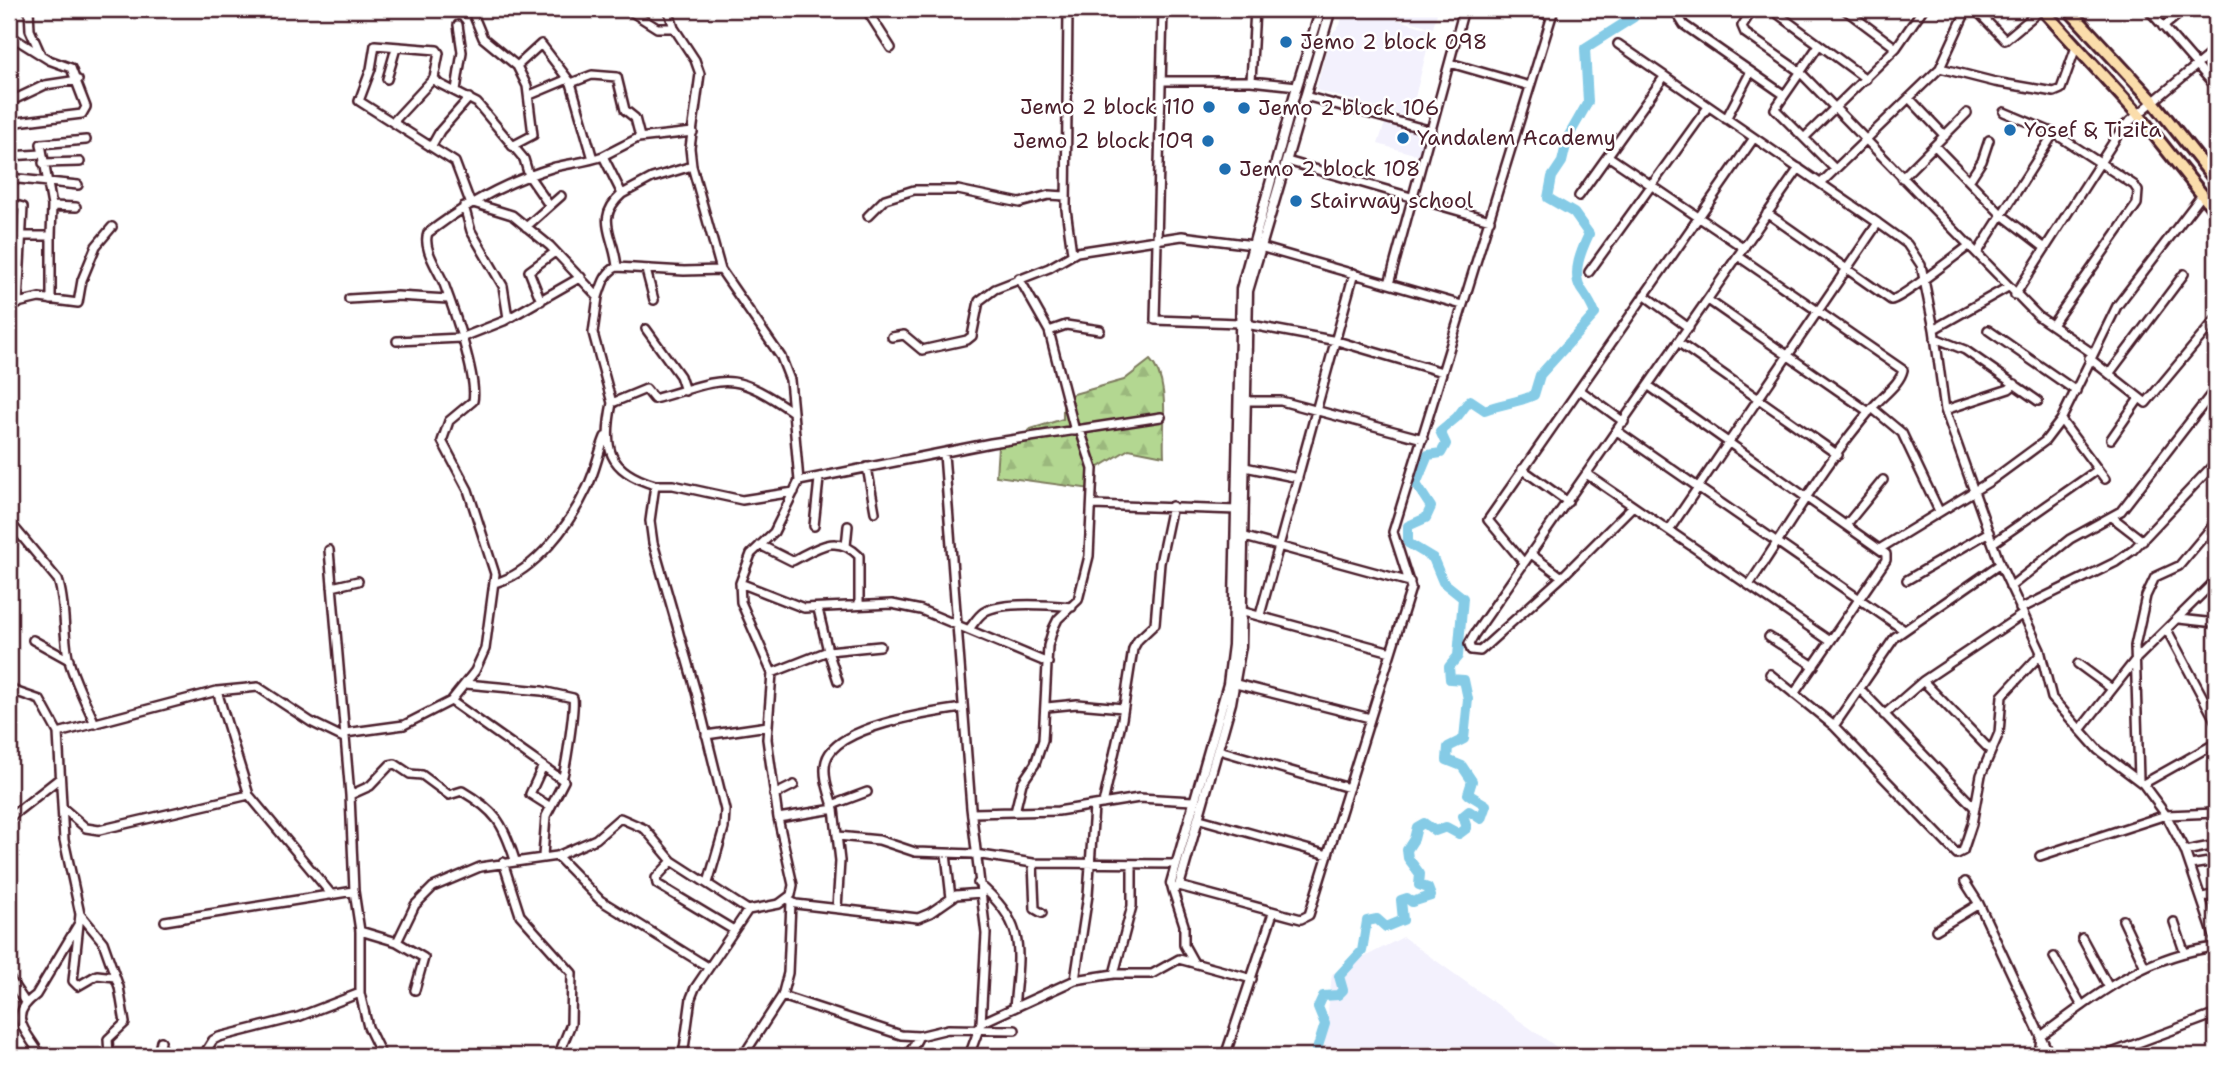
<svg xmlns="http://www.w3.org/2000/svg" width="2225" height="1065" viewBox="0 0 2225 1065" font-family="'Shantell Sans',sans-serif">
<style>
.built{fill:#f3f1fd}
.forest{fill:url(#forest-firs);stroke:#7e7b5e;stroke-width:2}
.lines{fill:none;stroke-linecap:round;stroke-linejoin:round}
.river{stroke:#85cbe6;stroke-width:10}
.minor-casing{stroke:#4a1f2b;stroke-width:12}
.tertiary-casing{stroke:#4a1f2b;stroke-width:13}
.primary-casing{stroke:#4a1f2b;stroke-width:16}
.minor{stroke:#fff;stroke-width:7}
.tertiary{stroke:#fff;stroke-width:8}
.primary{stroke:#fbddab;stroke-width:10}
.poi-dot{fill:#1f6fb2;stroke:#fff;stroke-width:2.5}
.labels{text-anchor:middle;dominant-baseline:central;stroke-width:5;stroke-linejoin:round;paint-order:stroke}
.poi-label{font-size:21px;fill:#4a1f2b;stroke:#fff;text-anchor:start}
</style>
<defs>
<pattern id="forest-firs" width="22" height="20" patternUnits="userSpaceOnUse" patternTransform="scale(1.75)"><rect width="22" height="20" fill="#b3d791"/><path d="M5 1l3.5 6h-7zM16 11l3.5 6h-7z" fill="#9bb87d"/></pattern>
</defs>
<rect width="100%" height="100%" fill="#fff"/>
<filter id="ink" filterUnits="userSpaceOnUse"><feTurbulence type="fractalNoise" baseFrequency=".0143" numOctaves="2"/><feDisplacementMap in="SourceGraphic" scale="14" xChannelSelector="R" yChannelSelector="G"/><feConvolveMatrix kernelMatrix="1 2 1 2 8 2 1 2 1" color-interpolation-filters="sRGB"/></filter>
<g filter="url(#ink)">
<path class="built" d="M 1344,9 L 1364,9 L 1432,30 L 1410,117 L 1316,90 L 1330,36 L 1340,25 Z
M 1370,9 L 1438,9 L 1433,28 Z
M 1386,120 L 1428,132 L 1421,156 L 1378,144 Z
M 1403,937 L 1569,1056 L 1323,1056 L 1332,974 Z"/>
<path class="forest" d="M 1150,360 C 1171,381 1162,428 1164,456 L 1129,449 L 1098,468 L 1091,489 L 996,476 L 998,447 L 1017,441 L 1031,429 L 1063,419 L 1063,397 L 1124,380 Z"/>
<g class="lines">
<path class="river" d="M 1315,1056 L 1325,1024 L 1318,1007 L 1323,996 L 1338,995 L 1343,990 L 1339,976 L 1362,951 L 1367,921 L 1377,919 L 1386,927 L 1403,920 L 1401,900 L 1407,898 L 1412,902 L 1431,896 L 1428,888 L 1419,885 L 1420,874 L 1408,858 L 1407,850 L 1414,839 L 1417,827 L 1424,823 L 1435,831 L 1446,827 L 1459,834 L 1467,828 L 1463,816 L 1469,811 L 1481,819 L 1486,805 L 1468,794 L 1472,781 L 1462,766 L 1447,760 L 1448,747 L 1464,739 L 1468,699 L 1464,680 L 1450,679 L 1449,667 L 1458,656 L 1463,598 L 1443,582 L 1433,558 L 1408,543 L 1408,526 L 1426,518 L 1431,507 L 1416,484 L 1428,455 L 1441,453 L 1446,444 L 1440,431 L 1457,417 L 1470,400 L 1485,410 C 1502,403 1518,403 1534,395 L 1540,375 L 1595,314 C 1591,303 1587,298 1581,289 C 1571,273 1582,249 1589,234 L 1574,213 L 1548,198 L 1552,177 L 1562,162 L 1568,137 L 1588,102 L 1585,48 L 1634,17 L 1634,9"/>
<defs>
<path id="minor" d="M 29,9 L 30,30 L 41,55
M 471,9 L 483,38 L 517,66
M 627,9 L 657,28 L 674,28
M 668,9 L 674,28 L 695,60 L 700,74 L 690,148 L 692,166 L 721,270 L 781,357 L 790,380 L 793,412
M 866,9 L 891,48
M 1068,9 L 1066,209 L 1072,253
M 1163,9 L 1155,320 L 1239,323
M 1525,9 L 1552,16
M 1685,9 L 1679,17 L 1684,25 L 1783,94
M 1753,9 L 1742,26 L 1745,33 L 1799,71 L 2038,316 L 2092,353
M 1771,9 L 1866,79
M 1844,9 L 1896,48
M 1975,9 L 2005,40 L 2042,9
M 2148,9 L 2216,87
M 2163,27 L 2185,9
M 9,35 L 49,60 L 71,68 L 86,107 L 82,114 L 9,123
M 1618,44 L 1878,223 L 1907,244 L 1921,265 L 1934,329 L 1945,410 L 2000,564 L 2040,650 L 2052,698 L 2098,750 L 2143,784 L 2166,815 L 2185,851 L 2216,942
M 1819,45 L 1775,109 L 1835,169
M 1450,63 L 1530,86
M 1940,68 L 1995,82 L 2054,92 L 2061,89 L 2076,47
M 434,78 L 438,83 L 477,103 L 524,159 L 529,176 L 549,205
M 387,79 L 396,48
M 1161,81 L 1251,81 L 1297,86
M 1251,81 L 1255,9
M 571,83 L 592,75 L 617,77 L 625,110 L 635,118 L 640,137
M 456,90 L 462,52 L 458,25
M 530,95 L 568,79
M 1305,96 L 1432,131
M 1909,98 L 1945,136
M 9,102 L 45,85 L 78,80
M 2004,112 L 2054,133 L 2134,185 L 2138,191 L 2137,204 L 2052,325
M 1726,119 L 1750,73
M 394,121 L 434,78 L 439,53 L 437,50 L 375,45 L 371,69 L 359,101 L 455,162 L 470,202
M 1804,138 L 1896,48 L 1923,9
M 512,146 L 533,135 L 527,86 L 517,66 L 541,44 L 571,83 L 593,159
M 1935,146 L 2002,215 L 2045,248
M 431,147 L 440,131 L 469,98
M 9,156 L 42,154
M 603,156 L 638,138 L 693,132
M 1608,156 L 1744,248
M 1287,161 L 1490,220
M 43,163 L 80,162
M 9,178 L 78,185
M 1902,178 L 1967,113
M 1969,181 L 1982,161 L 1989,140
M 1821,183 L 1940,68 L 1967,9
M 622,194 L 652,178 L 692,166
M 1579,196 L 1664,77
M 470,202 L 512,215 L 550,246 L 598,297 L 593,333 L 612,403
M 9,203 L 23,207 L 18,304
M 52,206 L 76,207
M 464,206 L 471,231 L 503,286 L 508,318
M 1767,213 L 1891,300 C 1901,299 1956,255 1970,245
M 868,216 L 885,199 L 914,190 L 958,190 L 1020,203 L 1049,195 L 1066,196
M 526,227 L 561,196
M 21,236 L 51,236 L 51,300
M 51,236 L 52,206 L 41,144 L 86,140
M 1978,252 L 2054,133
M 1738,256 L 1903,370 C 1900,384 1882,396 1873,407 C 1826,461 1789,526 1749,585
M 646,270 L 654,300
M 1589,272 L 1708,107
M 1019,278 L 1049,331 L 1075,431
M 1389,284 L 1464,9
M 1644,295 L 1689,328
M 2015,295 L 2123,127 L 2216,49
M 598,297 C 602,285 605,272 617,267 L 684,271 L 721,270
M 349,299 L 397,296 L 448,299
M 1708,300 L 1869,412
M 541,301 L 529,271 L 555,252
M 9,305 L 39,298 L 78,303 L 82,280 L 96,246 L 112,227
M 1246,324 L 1337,341 L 1442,372
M 646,329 L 680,376 L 685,391
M 1934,329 L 2008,287
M 1988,330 L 2076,391
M 1049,331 L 1066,325 L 1100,330
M 892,337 L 904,335 L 922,350 L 967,340 L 972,336 L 979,301 L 995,289 L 1049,268 L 1077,252 L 1182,236 L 1253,245 L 1462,305
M 1935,338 L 1965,350 L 2038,401
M 397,341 L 461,338 L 504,321 L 581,277
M 1679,343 L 1838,455
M 2089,358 L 2146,403 L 2216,319
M 2109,374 L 2184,274
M 1649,386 L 1886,554 L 1886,560 L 1794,694
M 1580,390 L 1624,422
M 1247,401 L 1281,401 L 1423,439
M 1872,408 L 1902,433 L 1939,511
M 1945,410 L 2009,389 L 2015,384
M 2061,420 L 2105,479
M 1617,431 L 1904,630
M 2111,439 L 2138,400
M 944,454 L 971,808 L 986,934 L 981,1023 L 969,1056
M 867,467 L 875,512
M 1245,467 L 1298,478
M 1522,469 L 1568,502
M 1588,475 L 1830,641
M 655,485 C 607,471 603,448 612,403 L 646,389 L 654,399 C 726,379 729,368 793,412 L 799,481
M 1093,505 L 1237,510
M 1633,506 L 1562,577 L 1480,651 L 1471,650 L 1469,644 L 1474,635 L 1799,168
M 2112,517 L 2143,541
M 9,521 L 58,580 C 66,603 63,632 68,657 C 73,679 86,702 95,724
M 1847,524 L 1883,480
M 814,526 L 819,479
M 1669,530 L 1878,223
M 1245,537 L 1410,582
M 1993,543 L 2096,471
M 760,545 L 792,561 C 816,549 836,532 859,556 L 859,604
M 846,546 L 848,526
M 1881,548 L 1992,480 L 2045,441 L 2061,420 L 2117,306 L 2202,195
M 329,550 L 350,795 L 354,891 L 360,931 L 360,993 L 368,1027 L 382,1056
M 1531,554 L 1562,577
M 1524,563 L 1488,520 L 1754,138
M 1907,580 L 1989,532
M 495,583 C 535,572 570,524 587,488 C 595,472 598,454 605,437
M 740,583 L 804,608 L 892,604 L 921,610 L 1048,663
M 332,587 L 358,581
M 2010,587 L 2070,539 L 2121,511 L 2216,388
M 2020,609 L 2116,562 L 2133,550 L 2216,462
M 1244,612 L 1391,652
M 1260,615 L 1354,273
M 2179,619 L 2216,623
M 970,628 C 974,623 978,616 984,612 C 1002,601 1051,605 1072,607
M 2167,630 L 2216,722
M 1769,637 L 1814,666
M 33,640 L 69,660
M 2078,664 L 2112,689
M 772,673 L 828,651 L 818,609
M 1770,674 L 1834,726 L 1957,854 L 1963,851 L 1972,824 L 1981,775 L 1999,733 L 2002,696 L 2041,654
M 838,681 L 828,651 L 880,646
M 1923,681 L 1989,749
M 9,684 L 14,691 L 40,700 L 58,733
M 466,684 L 542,691 L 573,698 C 575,706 566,769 562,779
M 1236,684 L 1370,718
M 1860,689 L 1975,808
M 217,691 L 258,687 L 311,722 L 344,738
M 451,701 L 564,781 L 546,816 L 543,856
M 1047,707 L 1077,704 L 1123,708
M 1884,715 L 1923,681 L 2023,614
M 1834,726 L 1895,637 L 2000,564
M 2080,730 L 2136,659 L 2216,580
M 345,733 L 404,725 L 451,701 L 475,671 L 485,649 L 495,574 L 468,490 L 442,441 L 449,421 L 473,401 C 478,378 453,308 444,284 C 438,269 422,248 428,233 C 467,203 508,181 555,167 C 571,163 587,162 603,156 L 622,194 C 594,219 614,234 617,267
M 706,735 L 768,726
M 1219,750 L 1349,788
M 542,768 L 530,794 L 549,806
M 2139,780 L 2135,646 L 2146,596 L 2155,577 L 2179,566 L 2216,522
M 2143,784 L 2216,743
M 350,795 L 370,786 L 390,765 L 395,764 L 410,774 L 422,775 L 449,795 L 462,791 C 496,811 503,823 515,860
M 774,795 L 794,785
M 1103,804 L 1122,719 L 1133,649 L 1138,640 L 1155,624 L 1160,563 L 1172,506
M 832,805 L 867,792
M 64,809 L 86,828 L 99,830 L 249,795
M 834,809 C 830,795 822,776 826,761 C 835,726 933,712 963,708
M 1015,812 L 1058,811 L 1139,798 L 1193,801
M 972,813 L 1015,812 L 1022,783 L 1035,764 L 1043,740 L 1048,646 L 1053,629 L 1058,619 L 1078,600 L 1089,556 L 1093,469 L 1080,430
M 9,818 L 60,778
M 778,818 L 834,809 L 840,861 L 837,908
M 1200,819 L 1328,855
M 838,836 L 879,840 L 915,852 L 975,854 L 1033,863 L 1176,864
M 2185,851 L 2216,845
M 946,854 L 951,898
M 557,856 L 600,900 L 708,967
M 2040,856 L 2166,815 L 2216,813
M 672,861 L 656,878 L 657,884 L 732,929
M 503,862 L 520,915 L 572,973 L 571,1024 L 558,1056
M 1033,863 L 1035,909 L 1042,913
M 2190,865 L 2216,861
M 1965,882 L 1979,904 L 2050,1056
M 708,883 L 724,828 L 725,810 L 696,692 L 653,543 L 650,521 L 655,485 L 673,485 L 742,500 L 794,492
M 978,883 C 1028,925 1019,950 1014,1008
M 1171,883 L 1173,891 L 1179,886 L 1301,919 L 1309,915 L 1411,588 L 1393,532 L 1554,9
M 1173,891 L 1184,925 L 1184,945 L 1194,963
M 2203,897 L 2216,894
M 787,899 L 796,904 L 918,918 L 930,913 L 956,895 L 981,893
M 80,914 L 103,942 L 119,987 L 125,1023 L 108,1039 L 109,1056
M 2123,920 L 2145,967
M 165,921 L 354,891
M 2174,922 L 2184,951
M 1936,930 L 1979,904
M 360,931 L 397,942 L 415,905 L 433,887 L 480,867 L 557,856 L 596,839 L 620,818 L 645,829 L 672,861 L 748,910
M 2082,938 L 2108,986
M 397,942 L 424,958 L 415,990
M 2054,957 L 2082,1006
M 1114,974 L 1152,974 L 1179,959 L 1252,979
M 115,977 L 97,975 L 78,986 L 73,981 L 80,914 L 64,840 L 58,733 L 217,691 L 249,795 L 332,895
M 9,978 L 25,1002
M 1075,980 L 1114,974 L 1132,906 L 1132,864
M 782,996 L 901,1035 L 919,1036 L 948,1029 L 1015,1030
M 981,1023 L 1075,980 L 1088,895 L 1094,807
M 745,1053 L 760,1056
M 41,1056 C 26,1030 6,1017 36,995 L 79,923
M 158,1056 L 161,1041
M 203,1056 L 213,1040 L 219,1037 L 298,1017 L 360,993
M 683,1056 L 691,998 L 695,988 L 748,910 L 779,904 L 791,895 L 793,885 L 778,818 L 767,739 L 772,673 L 741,602 L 740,583 L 751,554 L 774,532 L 799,481 L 991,443 L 1161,417
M 743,1056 L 782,996 L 788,973 L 791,902
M 908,1056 L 919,1036
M 1225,1056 L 1273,913
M 2039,1056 L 2041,1036 C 2097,995 2145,955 2216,947
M 2103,1056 L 2216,1014"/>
<path id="tertiary" d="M 1171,883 L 1228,684 L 1233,645 L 1241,289 L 1297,86 L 1321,9
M 1179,886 L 1231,703 L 1241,646 L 1248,291 L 1331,9"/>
<path id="primary" d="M 2042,9 L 2137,113 L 2216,212
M 2068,9 L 2152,100 L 2216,181"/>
</defs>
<use href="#minor" class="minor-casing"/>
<use href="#tertiary" class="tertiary-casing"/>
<use href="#primary" class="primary-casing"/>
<use href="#minor" class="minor"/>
<use href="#tertiary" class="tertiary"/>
<use href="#primary" class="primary"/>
</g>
</g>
<g class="poi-dot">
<circle cx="1286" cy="42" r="7"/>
<circle cx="1209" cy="107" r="7"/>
<circle cx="1244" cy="108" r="7"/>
<circle cx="2010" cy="130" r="7"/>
<circle cx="1403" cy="138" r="7"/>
<circle cx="1208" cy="141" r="7"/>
<circle cx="1225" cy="169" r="7"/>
<circle cx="1296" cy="201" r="7"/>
</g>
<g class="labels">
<g class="poi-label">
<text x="1300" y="42">Jemo 2 block 098</text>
<text x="1195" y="107" text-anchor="end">Jemo 2 block 110</text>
<text x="1258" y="108">Jemo 2 block 106</text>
<text x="2024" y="130">Yosef &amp; Tizita</text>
<text x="1417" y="138">Yandalem Academy</text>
<text x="1194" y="141" text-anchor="end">Jemo 2 block 109</text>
<text x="1239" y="169">Jemo 2 block 108</text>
<text x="1310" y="201">Stairway school</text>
</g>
</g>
<rect width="2225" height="1065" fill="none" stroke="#fff" stroke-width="35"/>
<rect x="18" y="18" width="2190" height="1030" fill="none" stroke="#4a1f2b" stroke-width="2.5" filter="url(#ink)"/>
</svg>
